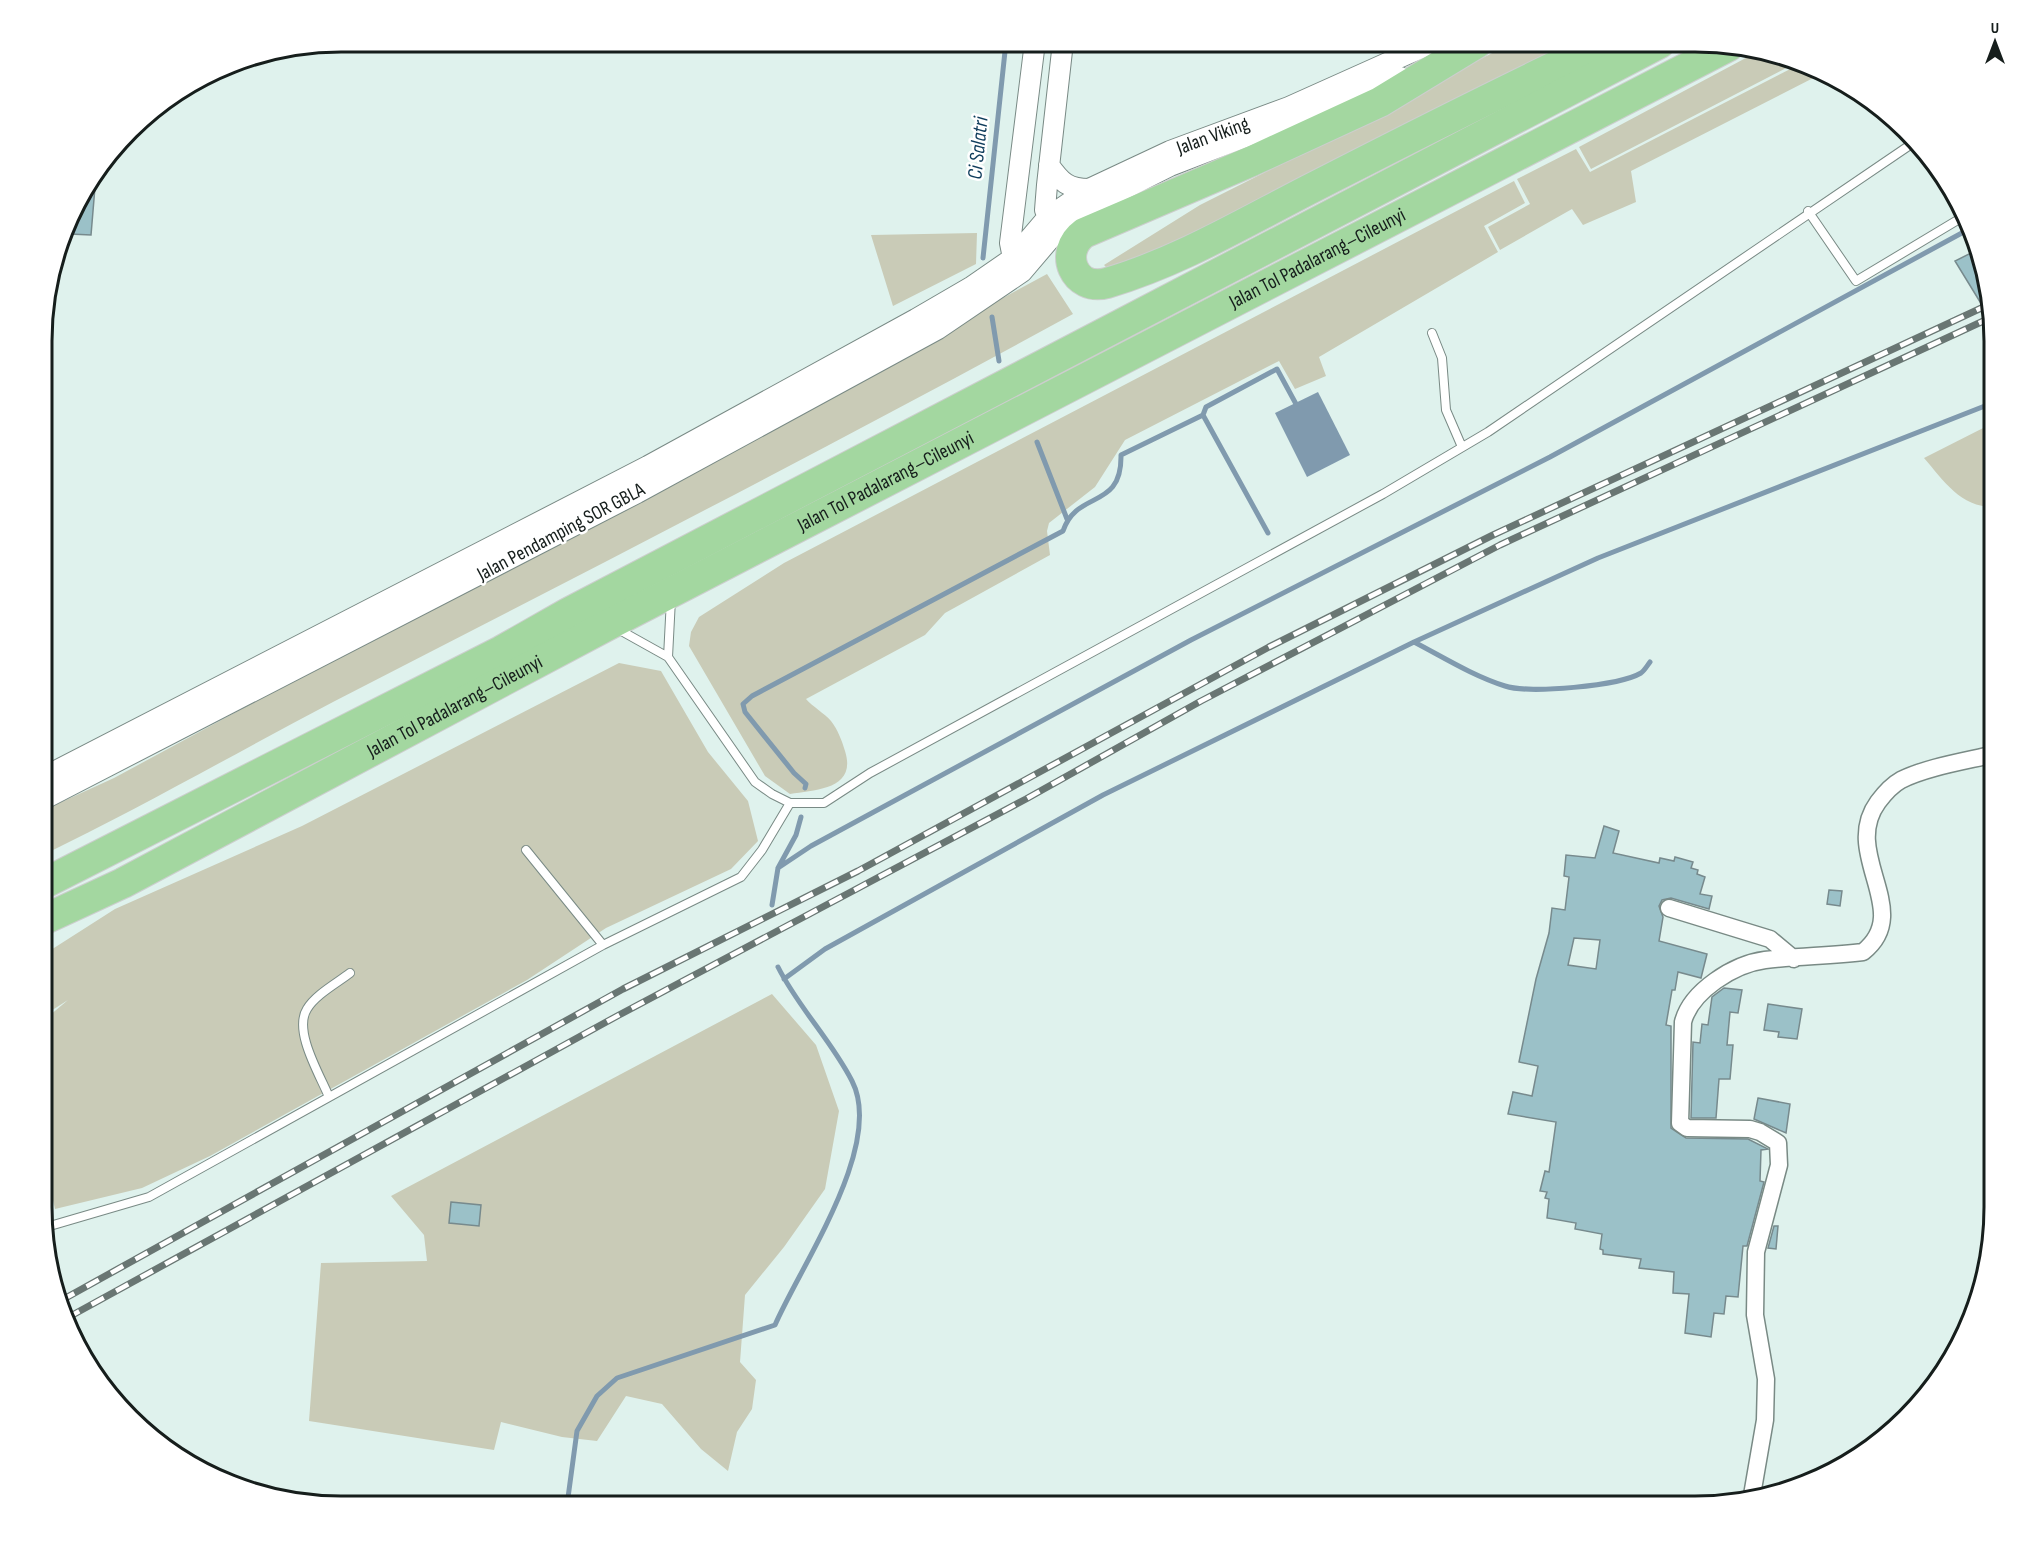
<svg xmlns="http://www.w3.org/2000/svg" width="2037" height="1548" viewBox="0 0 2037 1548" font-family="'Sofia Sans Condensed',sans-serif">
<style>
.green{fill:#c9cbb7}
.water{fill:#809aae}
.lines{fill:none;stroke-linecap:round;stroke-linejoin:round}
.stream{stroke:#809aae;stroke-width:5}
.building{fill:#9bc1c8;stroke:#778a8d;stroke-width:1.5;fill-rule:evenodd}
.service-casing{stroke:#798a85;stroke-width:10}
.minor-casing{stroke:#798a85;stroke-width:19}
.tertiary-casing{stroke:#798a85;stroke-width:22}
.motorway-casing{stroke:#cccecd;stroke-width:32}
.service{stroke:#fff;stroke-width:8}
.minor{stroke:#fff;stroke-width:16}
.tertiary{stroke:#fff;stroke-width:20}
.motorway{stroke:#a3d7a0;stroke-width:30}
.rail-casing{stroke:#697673;stroke-width:7}
.rail{stroke:#fff;stroke-width:4.5;stroke-dasharray:14;stroke-linecap:butt}
.labels{text-anchor:middle;dominant-baseline:central;stroke-width:5;stroke-linejoin:round;paint-order:stroke}
.street-label{font-size:20px;fill:#161e1c;stroke:#fff}
.water-label{font-size:21px;font-style:italic;fill:#0f3d5c;stroke:#fff}
.rim{fill:none;stroke:#161e1c;stroke-width:3}
</style>
<rect width="100%" height="100%" fill="#dff2ed"/>
<path class="green" d="M 1511,43 L 1582,43 L 1145,261 L 1110,271 L 1104,265 L 1200,205 L 1319,145 Z
M 1757,52 L 1798,62 L 1591,169 L 1579,147 Z
M 1802,63 L 1823,73 L 1631,171 L 1636,202 L 1583,225 L 1572,209 L 1500,250 L 1488,227 L 1530,204 L 1517,179 L 1576,149 L 1590,172 Z
M 1514,181 L 1525,203 L 1484,226 L 1498,252 L 1319,357 L 1326,376 L 1295,389 L 1279,361 L 1125,440 L 1095,487 L 1049,523 L 1047,531 L 1050,555 L 945,613 L 925,635 L 806,699 C 813,707 824,713 831,721 C 838,730 842,741 845,751 C 857,789 817,790 790,794 L 765,776 L 689,646 L 691,632 L 699,617 L 784,563 Z
M 977,233 L 976,264 L 893,306 L 871,235 Z
M 1047,274 L 1073,314 C 828,448 580,575 333,702 C 236,753 142,807 43,855 L 44,810 L 114,778 Z
M 1995,422 L 1995,507 C 1961,508 1944,481 1924,458 Z
M 619,663 L 661,671 L 708,752 L 748,801 L 758,841 L 731,869 L 606,928 L 527,980 L 210,1156 L 142,1188 L 55,1209 L 43,1155 L 43,1021 L 68,1000 L 43,1016 L 43,955 L 115,909 L 302,826 Z
M 772,994 L 816,1045 L 839,1111 L 825,1189 L 784,1247 L 745,1295 L 740,1362 L 756,1380 L 752,1409 L 737,1432 L 728,1471 L 701,1449 L 662,1404 L 626,1396 L 597,1441 L 562,1437 L 501,1422 L 494,1450 L 309,1421 L 321,1263 L 427,1261 L 424,1235 L 391,1196 Z"/>
<path class="water" d="M 1318,392 L 1350,455 L 1307,477 L 1275,413 Z"/>
<g class="lines">
<path class="stream" d="M 983,258 L 1006,42
M 992,317 L 999,361
M 1203,415 L 1206,407 L 1277,369 L 1296,404
M 1037,442 L 1067,519
M 1414,642 C 1443,657 1473,676 1505,686 C 1529,694 1619,686 1641,673 C 1644,671 1647,666 1650,662
M 805,788 L 806,784 L 794,773 L 745,712 L 743,704 L 752,696 L 1063,531 C 1077,489 1122,511 1121,455 L 1203,415 L 1268,533
M 778,868 L 811,846 L 1191,640 L 1550,457 L 1971,228
M 772,905 L 778,868 L 796,835 L 801,817
M 784,979 L 825,949 L 1103,795 L 1414,642 L 1598,558 L 1995,402
M 43,1196 L 47,1210
M 567,1505 L 577,1431 L 597,1396 L 617,1378 L 775,1325 C 801,1265 885,1145 852,1081 C 831,1040 798,1007 778,967"/>
</g>
<path class="building" d="M 96,175 L 91,235 L 70,234 L 71,225 L 82,192 Z
M 1979,249 L 1985,264 L 1993,323 L 1955,261 Z
M 1604,826 L 1619,831 L 1613,853 L 1659,863 L 1660,858 L 1674,861 L 1675,857 L 1693,862 L 1691,868 L 1698,870 L 1697,874 L 1705,877 L 1700,894 L 1712,896 L 1709,909 L 1671,898 L 1662,900 L 1659,906 L 1663,917 L 1659,941 L 1707,954 L 1701,978 L 1678,972 L 1675,990 L 1672,990 L 1666,1025 L 1671,1026 L 1671,1128 L 1686,1138 L 1748,1139 L 1768,1149 L 1761,1150 L 1760,1181 L 1764,1182 L 1747,1246 L 1743,1246 L 1738,1297 L 1726,1296 L 1724,1314 L 1714,1313 L 1711,1337 L 1685,1333 L 1689,1294 L 1673,1293 L 1674,1272 L 1639,1268 L 1641,1259 L 1603,1254 L 1603,1250 L 1600,1249 L 1602,1234 L 1575,1229 L 1576,1223 L 1547,1218 L 1549,1199 L 1545,1198 L 1547,1192 L 1540,1191 L 1545,1171 L 1549,1172 L 1556,1122 L 1508,1114 L 1513,1092 L 1532,1096 L 1538,1066 L 1519,1062 L 1536,979 L 1549,933 L 1552,908 L 1565,910 L 1569,877 L 1564,876 L 1566,855 L 1595,858 ZM 1574,938 L 1600,940 L 1596,969 L 1568,965 Z
M 1829,890 L 1842,891 L 1840,906 L 1827,904 Z
M 1724,988 L 1742,990 L 1738,1013 L 1730,1012 L 1727,1045 L 1733,1045 L 1730,1079 L 1719,1079 L 1716,1118 L 1691,1118 L 1693,1042 L 1700,1043 L 1702,1024 L 1708,1025 L 1712,997 Z
M 1768,1004 L 1802,1009 L 1797,1039 L 1778,1037 L 1779,1032 L 1764,1030 Z
M 1758,1098 L 1790,1104 L 1786,1133 L 1754,1119 Z
M 451,1202 L 481,1205 L 479,1226 L 449,1223 Z
M 1774,1226 L 1778,1226 L 1776,1249 L 1768,1248 Z"/>
<g class="lines">
<defs>
<path id="service" d="M 1808,211 L 1856,281 L 1966,215
M 1432,333 L 1442,358 L 1446,410 L 1462,447
M 616,628 L 668,657 L 755,782 L 772,794 L 790,803 L 824,803 L 870,773 L 1383,494 L 1488,432 L 1913,143
M 668,657 L 671,599
M 526,850 L 603,945
M 329,1097 C 320,1075 293,1031 307,1009 C 315,995 337,983 350,973
M 43,1228 L 149,1197 L 603,945 L 741,877 L 762,850 L 790,803"/>
<path id="minor" d="M 1669,908 L 1770,939 L 1794,959
M 1751,1501 L 1765,1420 L 1766,1379 L 1755,1315 L 1756,1252 L 1779,1165 L 1778,1143 L 1760,1132 L 1750,1129 L 1687,1128 L 1680,1123 L 1683,1022 C 1691,991 1734,964 1765,960 C 1797,956 1831,956 1863,952 C 1915,911 1840,854 1878,802 C 1884,794 1892,785 1901,780 C 1927,767 1966,761 1995,754"/>
<path id="tertiary" d="M 1049,165 C 1061,182 1068,189 1089,189
M 1052,226 L 1045,210 L 1047,185 L 1063,42
M 1017,265 L 1013,258 L 1010,243 L 1035,42
M 44,777 L 648,466 L 916,319 L 971,287 L 1013,258 L 1047,218 L 1089,189 L 1170,151 L 1289,107 L 1434,42
M 44,799 L 637,493 L 938,329 L 1022,272 L 1056,232 L 1104,199 L 1170,166 L 1400,77"/>
<g id="motorway">
<path d="M 1477,43 L 1380,102 L 1252,161 L 1084,233 C 1058,252 1074,292 1107,283 C 1178,262 1242,224 1308,190 C 1406,140 1505,89 1605,43"/>
<path d="M 43,884 L 501,651 L 568,613 L 1660,43"/>
<path id="s1" d="M 43,920 L 123,883 L 610,624 L 1729,46"/>
</g>
</defs>
<use href="#service" class="service-casing"/>
<use href="#minor" class="minor-casing"/>
<use href="#tertiary" class="tertiary-casing"/>
<use href="#motorway" class="motorway-casing"/>
<use href="#service" class="service"/>
<use href="#minor" class="minor"/>
<use href="#tertiary" class="tertiary"/>
<use href="#motorway" class="motorway"/>
<defs>
<path id="rail" d="M 62,1300 L 623,989 L 858,871 L 1269,647 L 1493,535 L 1990,304
M 67,1318 L 619,1015 L 1026,799 L 1201,701 L 1500,545 L 1992,317"/>
</defs>
<use href="#rail" class="rail-casing"/>
<use href="#rail" class="rail"/>
</g>
<g class="labels">
<g class="street-label">
<text transform="translate(1213 136) rotate(-20)">Jalan Viking</text>
<text stroke="none"><textPath href="#s1" startOffset="1436">Jalan Tol Padalarang–Cileunyi</textPath></text>
<text stroke="none"><textPath href="#s1" startOffset="950">Jalan Tol Padalarang–Cileunyi</textPath></text>
<text transform="translate(561 532) rotate(-28)">Jalan Pendamping SOR GBLA</text>
<text stroke="none"><textPath href="#s1" startOffset="464">Jalan Tol Padalarang–Cileunyi</textPath></text>
</g>
<g class="water-label">
<text transform="translate(978 148) rotate(-84)">Ci Salatri</text>
</g>
</g>
<path d="M0 0H2037V1548H0ZM341 52H1695A289 289 0 0 1 1984 341V1207A289 289 0 0 1 1695 1496H341A289 289 0 0 1 52 1207V341A289 289 0 0 1 341 52Z" fill="#fff" fill-rule="evenodd"/>
<path class="rim" d="M341 52H1695A289 289 0 0 1 1984 341V1207A289 289 0 0 1 1695 1496H341A289 289 0 0 1 52 1207V341A289 289 0 0 1 341 52Z"/>
<g transform="translate(1995 42)" stroke="#ffffff" stroke-width="4.5" paint-order="stroke">
<path d="M0-4.5L10 22L0 15L-10 22Z" fill="#161e1c"/>
<text y="-9" font-size="16" font-weight="bold" text-anchor="middle" fill="#161e1c">U</text>
</g>
</svg>
